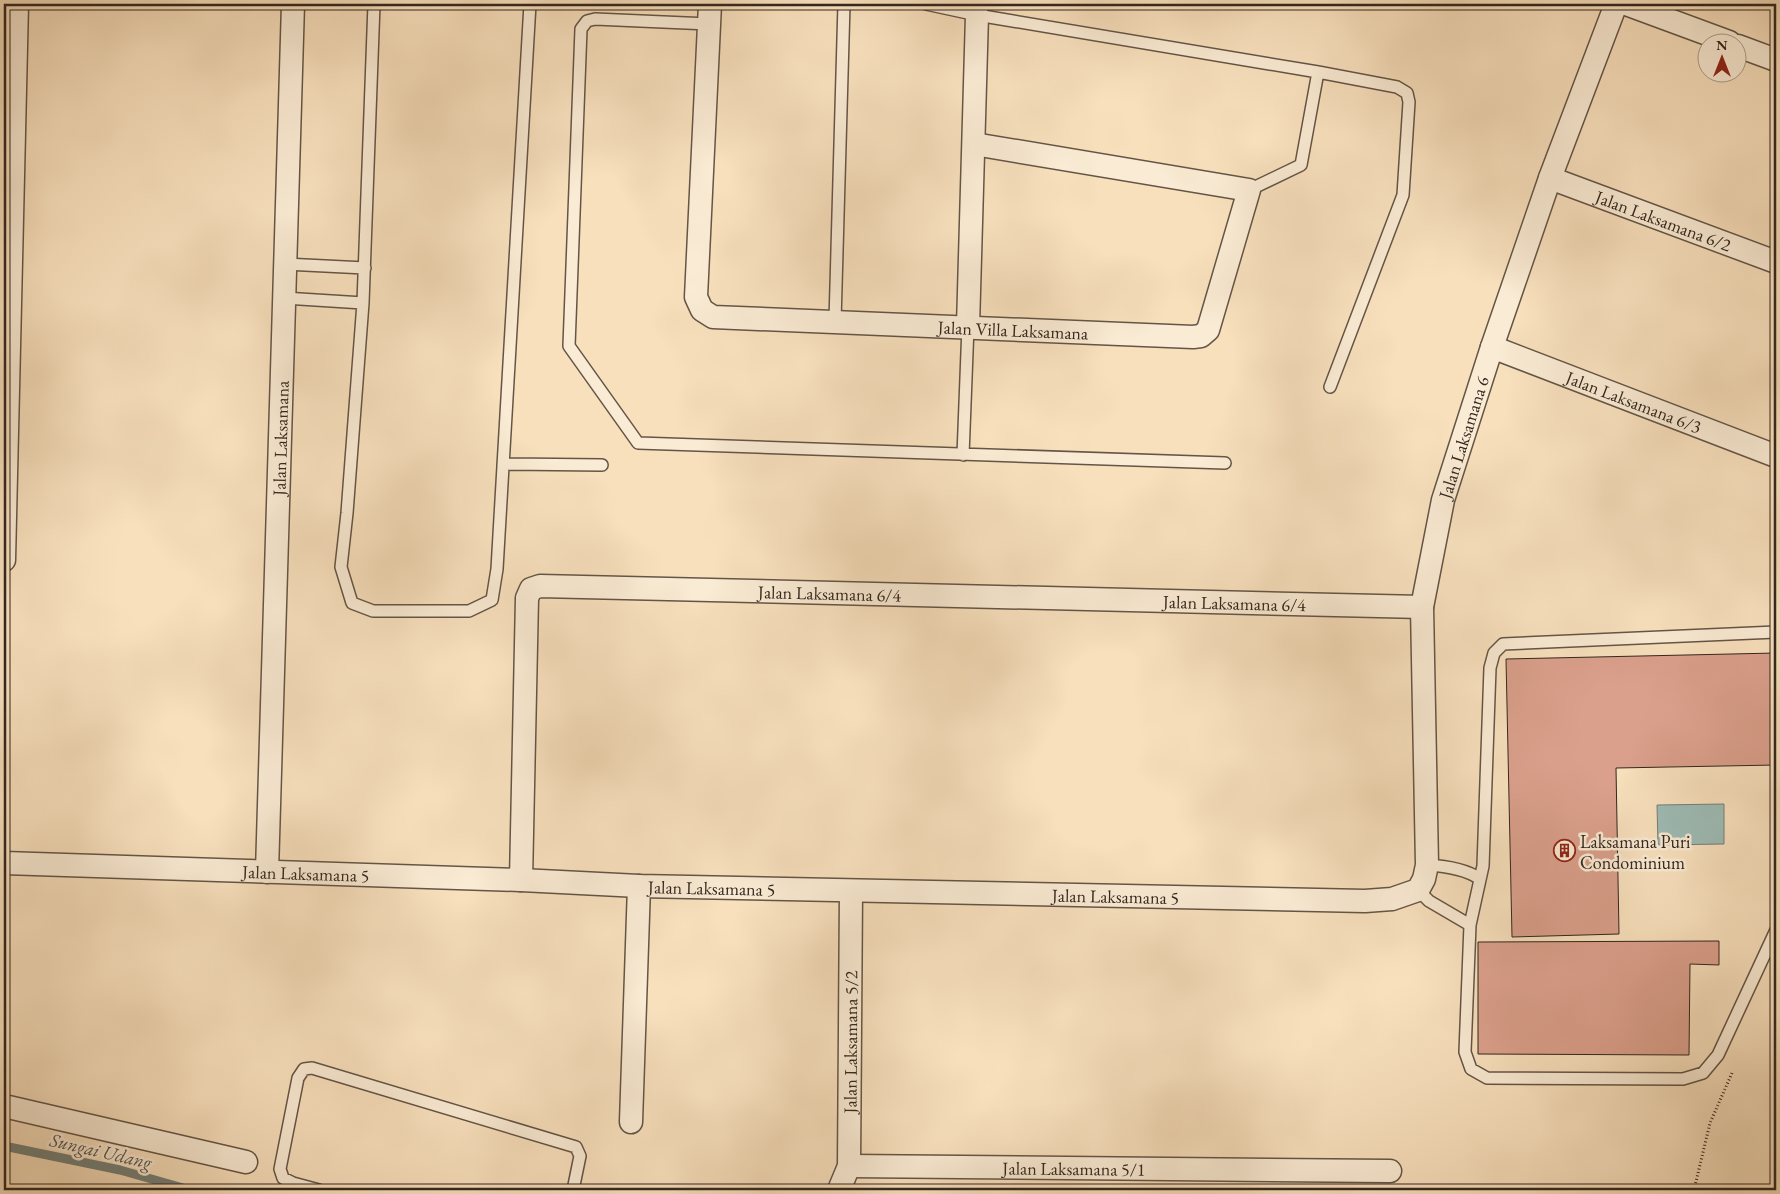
<svg xmlns="http://www.w3.org/2000/svg" width="1780" height="1194" viewBox="0 0 1780 1194" font-family="'EB Garamond',serif">
<style>
.water{fill:#9ebcb6;stroke:#73807a}
.lines{fill:none;stroke-linecap:round;stroke-linejoin:round}
.stream{stroke:#73807a;stroke-width:9}
.building{fill:#dba08c;stroke:#33271f}
.lane-casing{stroke:#645546;stroke-width:14}
.street-casing{stroke:#645546;stroke-width:25}
.path{stroke:#33271f;stroke-width:3;stroke-dasharray:1 2.5;stroke-linecap:butt}
.lane{stroke:#faebd4;stroke-width:11}
.street{stroke:#faebd4;stroke-width:22}
.labels{text-anchor:middle;dominant-baseline:central;stroke-width:5;stroke-linejoin:round;paint-order:stroke}
.street-label{font-size:18px;fill:#33271f;stroke:#faebd4}
.poi-label{font-size:18px;fill:#33271f;stroke:#faebd4;text-anchor:start}
.water-label{font-size:19px;font-style:italic;fill:#53544c;stroke:#faebd4}
</style>
<rect width="100%" height="100%" fill="#f8e0bd"/>
<filter id="stains"><feTurbulence type="fractalNoise" baseFrequency=".004" numOctaves="4"/><feColorMatrix values="0 0 0 0 .2 0 0 0 0 .09 0 0 0 0 .02 0 0 0 .5 -.17"/></filter>
<radialGradient id="worn" r=".72"><stop offset=".6" stop-color="#630" stop-opacity="0"/><stop offset="1" stop-color="#630" stop-opacity=".3"/></radialGradient>
<path class="water" d="M 1724,804 L 1724,844 L 1658,845 L 1657,805 Z"/>
<g class="lines">
<path class="stream" d="M 4,1146 L 120,1170 L 190,1190"/>
</g>
<path class="building" d="M 1776,653 L 1776,765 L 1616,768 L 1619,934 L 1512,937 L 1506,659 Z
M 1719,941 L 1719,965 L 1690,964 L 1689,1055 L 1478,1054 L 1478,942 Z"/>
<g class="lines">
<defs>
<path id="lane" d="M 374,4 L 363,303 L 347,513 L 341,567 L 352,603 L 373,611 L 469,611 L 492,600 L 497,569 L 530,4
M 926,4 L 977,15 L 1318,72 L 1397,87 L 1407,93 L 1409,102 L 1403,195 L 1330,387
M 709,24 L 595,19 L 587,21 L 581,29 L 569,346 L 638,443 L 1225,463
M 1249,190 L 1301,165 L 1318,72
M 285,264 L 365,268
M 284,298 L 363,303
M 835,321 L 844,4
M 963,455 L 968,326
M 503,464 L 602,465
M 1427,865 C 1445,866 1466,869 1480,879
M 1418,890 L 1429,901 L 1470,925 L 1465,1052 L 1471,1069 L 1487,1078 L 1683,1079 L 1703,1073 L 1718,1055 L 1776,930
M 1470,925 L 1483,866 L 1490,668 L 1494,653 L 1503,644 L 1776,632
M 319,1190 L 293,1183 L 283,1178 L 280,1169 L 298,1078 L 304,1069 L 312,1068 L 576,1147 L 580,1156 L 573,1190"/>
<g id="street">
<path id="s1" d="M 710,4 L 696,297 L 702,310 L 713,317 L 1193,337 L 1201,336 L 1208,330 L 1249,190 L 974,144"/>
<path d="M 1626,4 L 1729,42"/>
<path d="M 1738,46 L 1776,60"/>
<path id="s2" d="M 1550,178 L 1776,262"/>
<path d="M 968,326 L 977,15"/>
<path id="s3" d="M 1492,347 L 1776,456"/>
<path d="M 4,560 L 17,4"/>
<path id="s4" d="M 4,863 L 521,880 L 639,886 L 1365,901 L 1392,899 L 1418,890 L 1424,879 L 1427,865 L 1422,607 L 1443,500 L 1492,347 L 1550,178 L 1616,4"/>
<path id="s5" d="M 267,872 L 293,4"/>
<path id="s6" d="M 521,880 L 527,598 L 531,589 L 540,586 L 1422,607"/>
<path d="M 4,1106 L 246,1162"/>
<path d="M 631,1122 L 639,886"/>
<path id="s7" d="M 849,1166 L 1390,1171"/>
<path id="s8" d="M 839,1190 L 849,1166 L 851,891"/>
</g>
</defs>
<use href="#lane" class="lane-casing"/>
<use href="#street" class="street-casing"/>
<path class="path" d="M 1694,1190 L 1710,1123 L 1732,1073"/>
<use href="#lane" class="lane"/>
<use href="#street" class="street"/>
</g>
<defs>
<symbol id="building-ring" viewBox="-11 -11 22 22"><circle r="9.5" fill="#faebd4" stroke="#8f2418" stroke-width="1.5"/><path d="M-4-6H4V6H1V3H-1V6H-4ZM-2.5-4.3h1.7v1.8h-1.7ZM.8-4.3h1.7v1.8H.8ZM-2.5-1h1.7V.8h-1.7ZM.8-1h1.7V.8H.8Z" fill="#8f2418"/></symbol>
</defs>
<g fill-rule="evenodd">
<use href="#building-ring" x="1552" y="838" width="25" height="25"/>
</g>
<g class="labels">
<g class="street-label">
<text stroke="none"><textPath href="#s2" startOffset="121">Jalan Laksamana 6/2</textPath></text>
<text stroke="none"><textPath href="#s1" startOffset="621">Jalan Villa Laksamana</textPath></text>
<text stroke="none"><textPath href="#s3" startOffset="152">Jalan Laksamana 6/3</textPath></text>
<text stroke="none"><textPath href="#s4" startOffset="1876">Jalan Laksamana 6</textPath></text>
<text stroke="none"><textPath href="#s5" startOffset="434">Jalan Laksamana</textPath></text>
<text stroke="none"><textPath href="#s6" startOffset="591">Jalan Laksamana 6/4</textPath></text>
<text stroke="none"><textPath href="#s6" startOffset="996">Jalan Laksamana 6/4</textPath></text>
<text stroke="none"><textPath href="#s4" startOffset="302">Jalan Laksamana 5</textPath></text>
<text stroke="none"><textPath href="#s4" startOffset="708">Jalan Laksamana 5</textPath></text>
<text stroke="none"><textPath href="#s4" startOffset="1112">Jalan Laksamana 5</textPath></text>
<text stroke="none"><textPath href="#s8" startOffset="150">Jalan Laksamana 5/2</textPath></text>
<text stroke="none"><textPath href="#s7" startOffset="225">Jalan Laksamana 5/1</textPath></text>
</g>
<g class="poi-label">
<text x="1580" y="841">Laksamana Puri<tspan x="1580" dy="21">Condominium</tspan></text>
</g>
<g class="water-label">
<text transform="translate(101 1151) rotate(13)">Sungai Udang</text>
</g>
</g>
<rect width="1780" height="1194" fill="none" stroke="#f8e0bd" stroke-width="20"/>
<rect x="5" y="5" width="1770" height="1184" fill="none" stroke="#33271f" stroke-width="2.5"/>
<rect x="10" y="10" width="1760" height="1174" fill="none" stroke="#33271f"/>
<g transform="translate(1722 58)"><circle r="24" fill="#faebd4" stroke="#aa9d8c"/>
<path d="M0-4L9 19L0 12L-9 19Z" fill="#8f2418"/>
<text y="-8" font-size="14" font-weight="bold" text-anchor="middle" fill="#33271f">N</text>
</g>
<rect width="100%" height="100%" filter="url(#stains)"/>
<rect width="100%" height="100%" fill="url(#worn)"/>
</svg>
